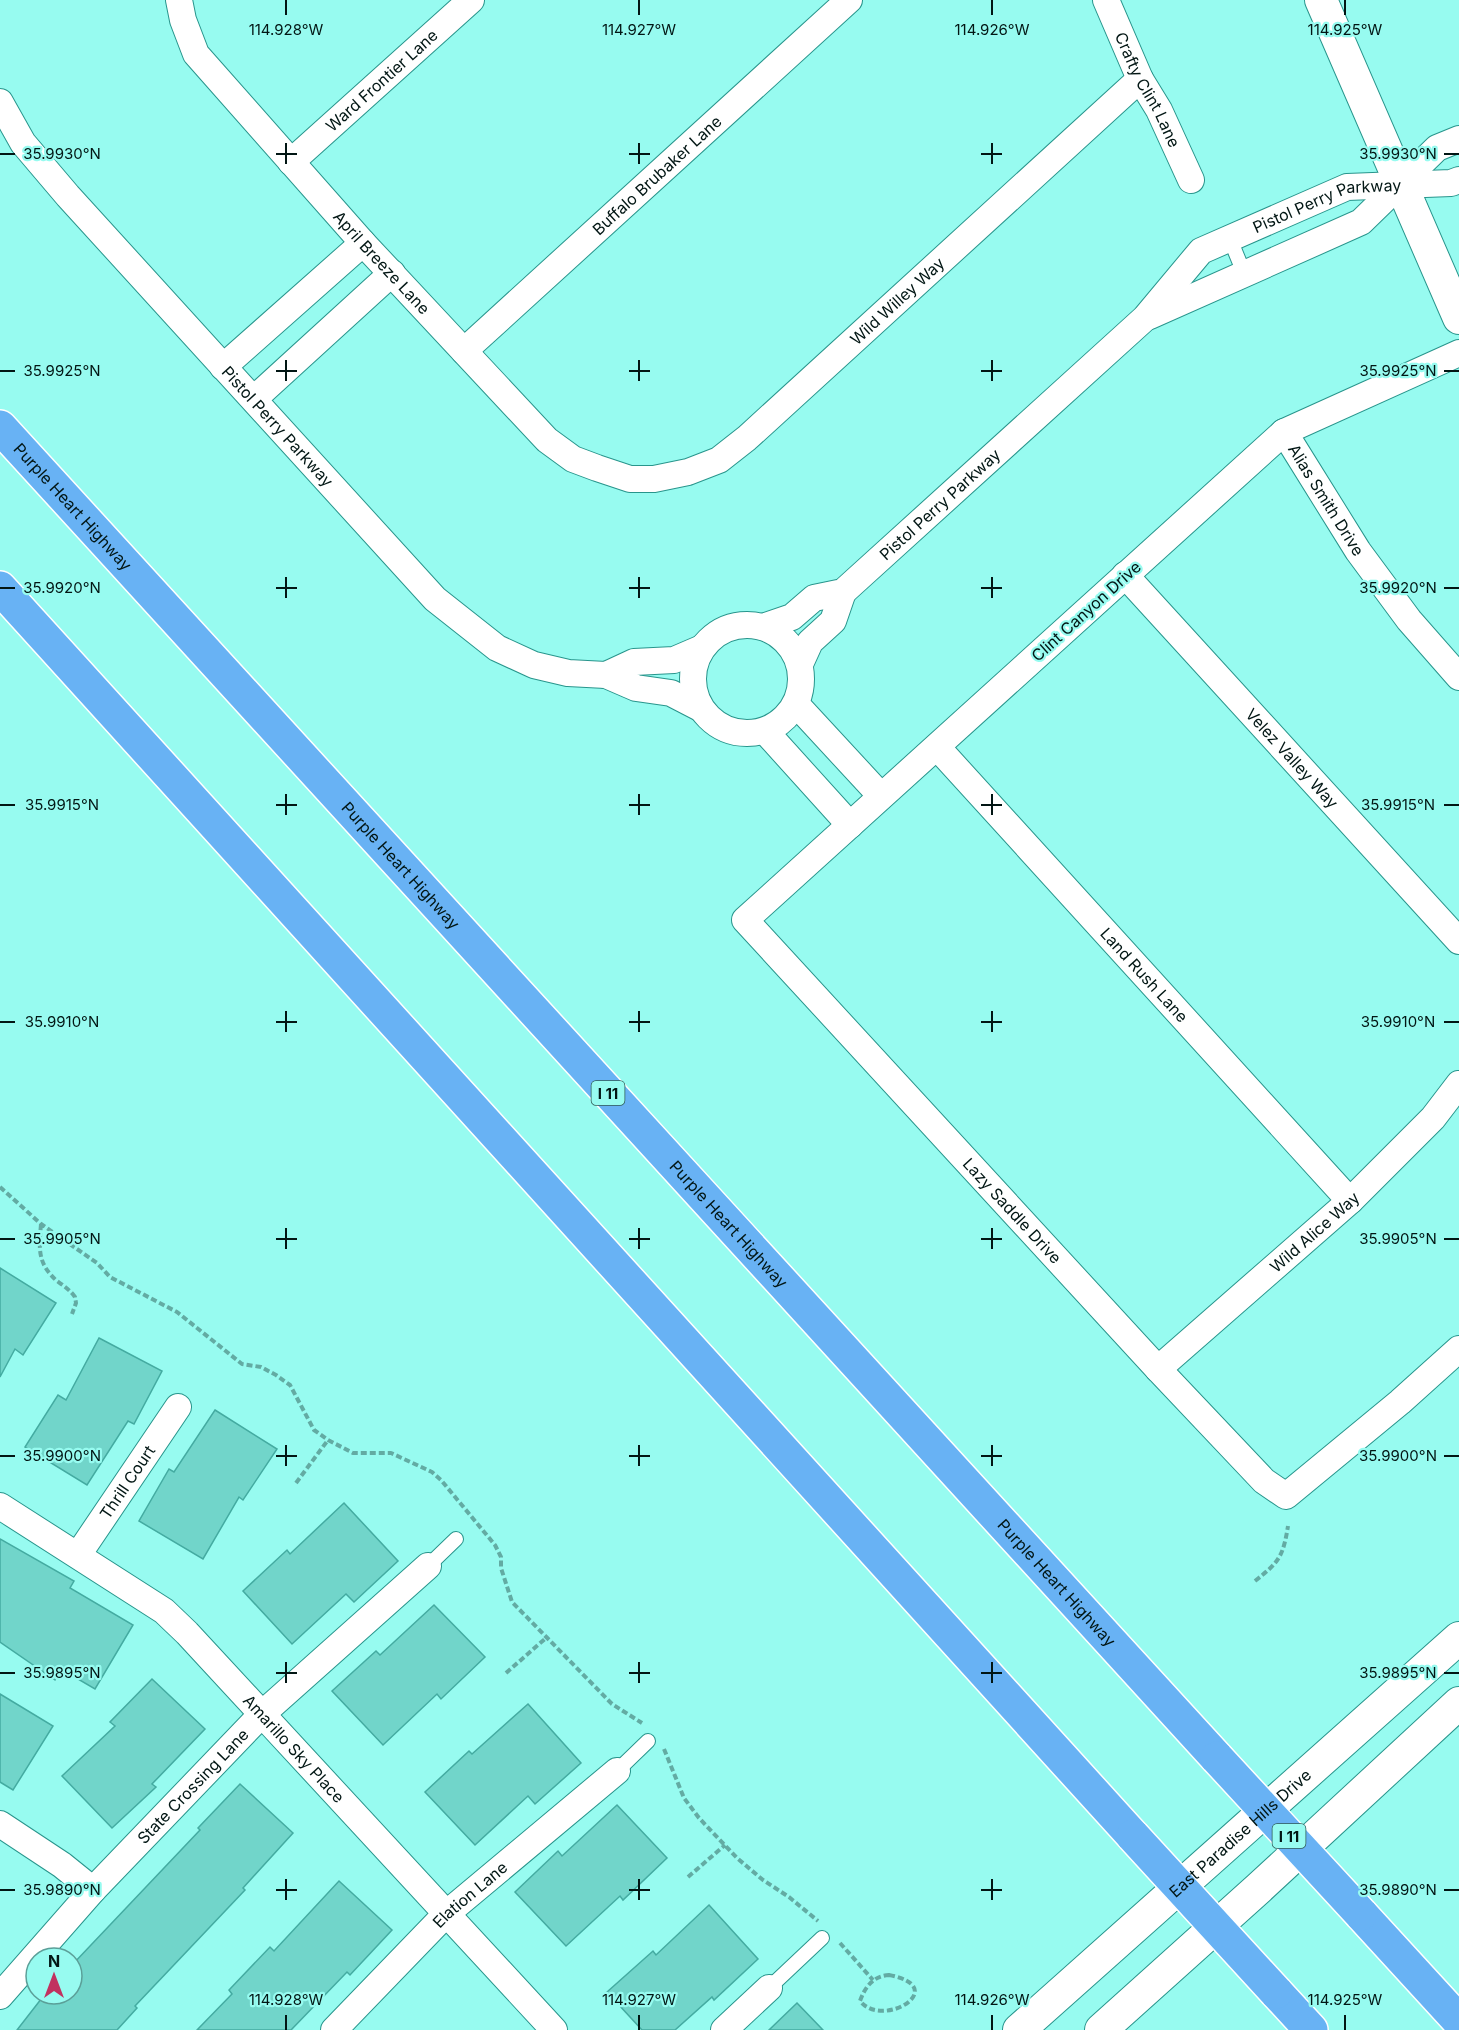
<svg xmlns="http://www.w3.org/2000/svg" width="1459" height="2030" viewBox="0 0 1459 2030" font-family="Inter,sans-serif">
<style>
.building{fill:#71d5ca;stroke:#44aba1;stroke-width:1.5}
.lines{fill:none;stroke-linecap:round;stroke-linejoin:round}
.service-casing{stroke:#28958c;stroke-width:16}
.minor-casing{stroke:#28958c;stroke-width:28}
.tertiary-casing{stroke:#28958c;stroke-width:34}
.motorway-casing{stroke:#fff;stroke-width:36}
.path{stroke:#63aba3;stroke-width:4;stroke-dasharray:6 3;stroke-linecap:butt}
.service{stroke:#fff;stroke-width:14}
.minor{stroke:#fff;stroke-width:26}
.tertiary{stroke:#fff;stroke-width:32}
.motorway{stroke:#68b2f4;stroke-width:33}
.motorway-bridge-casing{stroke:#fff;stroke-width:36;stroke-linecap:butt}
.motorway-bridge{stroke:#68b2f4;stroke-width:33}
.ticks{fill:none;stroke:#021614;stroke-width:2}
.labels{text-anchor:middle;dominant-baseline:central;stroke-width:4.5;stroke-linejoin:round;paint-order:stroke}
.shield{fill:#97fbf0;stroke:#2f5b56;stroke-width:1.5}
.shield-label{font-size:15px;font-weight:bold;fill:#021614}
.street-label{font-size:16px;fill:#021614;stroke:#97fbf0}
.ticks-label{font-size:15px;text-anchor:middle;fill:#021614;stroke:#97fbf0;stroke-width:4.5;stroke-linejoin:round;paint-order:stroke}
</style>
<rect width="100%" height="100%" fill="#97fbf0"/>
<path class="building" d="M 0,1268 L 56,1303 L 23,1355 L 15,1349 L 0,1377 Z
M 99,1338 L 162,1371 L 134,1424 L 128,1421 L 87,1485 L 25,1447 L 58,1395 L 66,1400 Z
M 215,1410 L 277,1449 L 243,1500 L 239,1497 L 203,1559 L 139,1521 L 169,1469 L 174,1472 Z
M 344,1503 L 398,1561 L 354,1602 L 346,1594 L 292,1644 L 243,1591 L 287,1550 L 290,1554 Z
M 0,1539 L 74,1581 L 70,1588 L 133,1625 L 95,1689 L 61,1669 L 55,1680 L 0,1642 Z
M 434,1605 L 485,1657 L 441,1699 L 437,1694 L 383,1745 L 332,1691 L 376,1651 L 380,1655 Z
M 152,1679 L 205,1729 L 152,1784 L 156,1787 L 112,1828 L 62,1776 L 115,1726 L 110,1722 Z
M 0,1694 L 53,1726 L 13,1790 L 0,1782 Z
M 528,1704 L 581,1763 L 535,1804 L 528,1796 L 475,1845 L 425,1792 L 469,1751 L 472,1754 Z
M 240,1784 L 293,1833 L 243,1888 L 245,1890 L 135,2006 L 137,2008 L 117,2030 L 17,2030 L 45,1994 L 72,1994 L 72,1965 L 200,1830 L 198,1828 Z
M 617,1805 L 667,1858 L 623,1900 L 620,1896 L 566,1946 L 515,1892 L 558,1851 L 562,1856 Z
M 339,1881 L 392,1930 L 350,1975 L 347,1972 L 291,2030 L 197,2030 L 232,1994 L 229,1990 L 270,1947 L 274,1951 Z
M 709,1905 L 758,1959 L 714,2000 L 712,1997 L 675,2030 L 642,2030 L 607,1992 L 653,1951 L 656,1955 Z
M 797,2003 L 823,2030 L 769,2030 Z"/>
<g class="lines">
<defs>
<path id="service" d="M 1230,239 L 1244,273
M 428,1566 L 456,1539
M 617,1771 L 648,1741
M 769,1988 L 822,1938"/>
<g id="minor">
<path id="s1" d="M 179,0 L 183,20 L 196,54 L 363,243 L 547,440 L 573,459 L 597,468 L 630,479 L 654,479 L 688,472 L 719,460 L 747,438 L 1140,79"/>
<path id="s2" d="M 1106,0 L 1140,79 L 1159,110 L 1191,180"/>
<path id="s3" d="M 0,102 L 23,143 L 68,196 L 435,599 L 497,648 L 534,665 L 568,673 L 606,675 L 636,688 L 671,693 L 700,708"/>
<path id="s4" d="M 291,162 L 471,0"/>
<path d="M 1150,316 L 1361,222 L 1437,148 L 1459,139"/>
<path id="s5" d="M 464,351 L 849,0"/>
<path id="s6" d="M 1459,353 L 1284,432 L 745,920 L 1158,1369 L 1264,1481 L 1286,1496 L 1400,1402 L 1459,1349"/>
<path d="M 223,367 L 363,243"/>
<path d="M 254,399 L 392,273"/>
<path id="s7" d="M 1284,432 L 1358,551 L 1409,620 L 1459,677"/>
<path id="s8" d="M 1125,575 L 1459,941"/>
<circle cx="747" cy="679" r="54"/>
<path id="s9" d="M 763,627 L 792,617 L 814,598 L 843,592 L 1145,318 L 1201,251 L 1347,187 L 1451,183 L 1459,180"/>
<path d="M 800,664 L 810,642 L 833,621 L 843,592"/>
<path d="M 606,675 L 634,662 L 674,660 L 702,648"/>
<path d="M 796,704 L 881,796"/>
<path d="M 765,731 L 850,825"/>
<path id="s10" d="M 937,747 L 1350,1201"/>
<path id="s11" d="M 1158,1369 L 1350,1201 L 1433,1118 L 1459,1084"/>
<path id="s12" d="M 0,1506 L 164,1611 L 187,1633 L 554,2030"/>
<path id="s13" d="M 78,1555 L 178,1407"/>
<path d="M 0,1824 L 62,1865 L 93,1890"/>
<path id="s14" d="M 0,1996 L 93,1890 L 262,1714 L 428,1566"/>
<path id="s15" d="M 334,2030 L 446,1914 L 617,1771"/>
<path d="M 724,2030 L 769,1988"/>
</g>
<g id="tertiary">
<path d="M 1321,0 L 1459,318"/>
<path id="s16" d="M 1019,2030 L 1459,1638"/>
<path d="M 1101,2030 L 1259,1888 L 1459,1703"/>
</g>
<g id="motorway">
<path id="s17" d="M 0,427 L 1217,1758"/>
<path d="M 0,588 L 1133,1836"/>
<path d="M 1361,1914 L 1459,2021"/>
<path d="M 1276,1992 L 1311,2030"/>
</g>
</defs>
<use href="#service" class="service-casing"/>
<use href="#minor" class="minor-casing"/>
<use href="#tertiary" class="tertiary-casing"/>
<use href="#motorway" class="motorway-casing"/>
<path class="path" d="M 0,1187 L 41,1224 L 97,1263 L 110,1277 L 177,1312 L 242,1364 L 261,1367 L 276,1375 L 290,1385 L 314,1430 L 328,1440 L 353,1453 L 391,1453 L 432,1472 L 441,1480 L 495,1545 L 501,1557 L 501,1568 L 512,1602 L 612,1704 L 642,1723
M 41,1224 C 39,1249 37,1263 57,1281 C 64,1286 70,1290 75,1297 L 76,1303 L 72,1314
M 296,1483 L 328,1440
M 1255,1581 C 1279,1562 1283,1557 1288,1526
M 506,1673 L 546,1638
M 664,1749 L 684,1798 L 699,1818 L 737,1858 L 763,1880 L 789,1897 L 818,1921
M 688,1877 L 725,1845
M 840,1943 L 873,1980
M 889,1975 C 952,1987 883,2030 860,2001 C 865,1987 873,1976 889,1975 Z"/>
<use href="#service" class="service"/>
<use href="#minor" class="minor"/>
<use href="#tertiary" class="tertiary"/>
<use href="#motorway" class="motorway"/>
<defs>
<path id="motorway-bridge" d="M 1217,1758 L 1361,1914
M 1133,1836 L 1276,1992"/>
</defs>
<use href="#motorway-bridge" class="motorway-bridge-casing"/>
<use href="#motorway-bridge" class="motorway-bridge"/>
</g>
<path class="ticks" d="M 286,0 L 286,15M 639,0 L 639,15M 992,0 L 992,15M 1345,0 L 1345,15M 286,143 L 286,164M 639,143 L 639,164M 992,143 L 992,164M 0,154 L 15,154M 276,154 L 297,154M 629,154 L 650,154M 981,154 L 1002,154M 1444,154 L 1459,154M 286,360 L 286,381M 639,360 L 639,381M 992,360 L 992,381M 0,371 L 15,371M 276,371 L 297,371M 629,371 L 650,371M 981,371 L 1002,371M 1444,371 L 1459,371M 286,577 L 286,598M 639,577 L 639,598M 992,577 L 992,598M 0,588 L 15,588M 276,588 L 297,588M 629,588 L 650,588M 981,588 L 1002,588M 1444,588 L 1459,588M 286,794 L 286,815M 639,794 L 639,815M 992,794 L 992,815M 0,805 L 15,805M 276,805 L 297,805M 629,805 L 650,805M 981,805 L 1002,805M 1444,805 L 1459,805M 286,1011 L 286,1032M 639,1011 L 639,1032M 992,1011 L 992,1032M 0,1022 L 15,1022M 276,1022 L 297,1022M 629,1022 L 650,1022M 981,1022 L 1002,1022M 1444,1022 L 1459,1022M 286,1228 L 286,1249M 639,1228 L 639,1249M 992,1228 L 992,1249M 0,1239 L 15,1239M 276,1239 L 297,1239M 629,1239 L 650,1239M 981,1239 L 1002,1239M 1444,1239 L 1459,1239M 286,1445 L 286,1466M 639,1445 L 639,1466M 992,1445 L 992,1466M 0,1456 L 15,1456M 276,1456 L 297,1456M 629,1456 L 650,1456M 981,1456 L 1002,1456M 1444,1456 L 1459,1456M 286,1662 L 286,1683M 639,1662 L 639,1683M 992,1662 L 992,1683M 0,1673 L 15,1673M 276,1673 L 297,1673M 629,1673 L 650,1673M 981,1673 L 1002,1673M 1444,1673 L 1459,1673M 286,1879 L 286,1900M 639,1879 L 639,1900M 992,1879 L 992,1900M 0,1890 L 15,1890M 276,1890 L 297,1890M 629,1890 L 650,1890M 981,1890 L 1002,1890M 1444,1890 L 1459,1890M 286,2015 L 286,2030M 639,2015 L 639,2030M 992,2015 L 992,2030M 1345,2015 L 1345,2030"/>
<g class="labels">
<g class="shield">
<rect x="591.5" y="1081" width="33" height="24" rx="4.5"/>
<rect x="1272.5" y="1824" width="33" height="24" rx="4.5"/>
</g>
<g class="shield-label">
<text x="608" y="1093">I 11</text>
<text x="1289" y="1836">I 11</text>
</g>
<g class="street-label">
<text stroke="none"><textPath href="#s4" startOffset="122">Ward Frontier Lane</textPath></text>
<text stroke="none"><textPath href="#s2" startOffset="99">Crafty Clint Lane</textPath></text>
<text stroke="none"><textPath href="#s5" startOffset="261">Buffalo Brubaker Lane</textPath></text>
<text stroke="none"><textPath href="#s9" startOffset="720">Pistol Perry Parkway</textPath></text>
<text stroke="none"><textPath href="#s1" startOffset="336">April Breeze Lane</textPath></text>
<text stroke="none"><textPath href="#s1" startOffset="1002">Wild Willey Way</textPath></text>
<text stroke="none"><textPath href="#s3" startOffset="428">Pistol Perry Parkway</textPath></text>
<text stroke="none"><textPath href="#s7" startOffset="80">Alias Smith Drive</textPath></text>
<text stroke="none"><textPath href="#s9" startOffset="220">Pistol Perry Parkway</textPath></text>
<text stroke="none"><textPath href="#s17" startOffset="108">Purple Heart Highway</textPath></text>
<text transform="translate(1086 611) rotate(-42)">Clint Canyon Drive</text>
<text stroke="none"><textPath href="#s8" startOffset="248">Velez Valley Way</textPath></text>
<text stroke="none"><textPath href="#s17" startOffset="594">Purple Heart Highway</textPath></text>
<text stroke="none"><textPath href="#s10" startOffset="308">Land Rush Lane</textPath></text>
<text stroke="none"><textPath href="#s6" startOffset="1314">Lazy Saddle Drive</textPath></text>
<text stroke="none"><textPath href="#s17" startOffset="1080">Purple Heart Highway</textPath></text>
<text stroke="none"><textPath href="#s11" startOffset="208">Wild Alice Way</textPath></text>
<text stroke="none"><textPath href="#s13" startOffset="88">Thrill Court</textPath></text>
<text stroke="none"><textPath href="#s17" startOffset="1566">Purple Heart Highway</textPath></text>
<text stroke="none"><textPath href="#s12" startOffset="384">Amarillo Sky Place</textPath></text>
<text stroke="none"><textPath href="#s14" startOffset="285">State Crossing Lane</textPath></text>
<text stroke="none"><textPath href="#s16" startOffset="296">East Paradise Hills Drive</textPath></text>
<text stroke="none"><textPath href="#s15" startOffset="192">Elation Lane</textPath></text>
</g>
</g>
<g class="ticks-label">
<text x="286" y="35">114.928°W</text>
<text x="639" y="35">114.927°W</text>
<text x="992" y="35">114.926°W</text>
<text x="1345" y="35">114.925°W</text>
<text x="62" y="159">35.9930°N</text>
<text x="1398" y="159">35.9930°N</text>
<text x="62" y="376">35.9925°N</text>
<text x="1398" y="376">35.9925°N</text>
<text x="62" y="593">35.9920°N</text>
<text x="1398" y="593">35.9920°N</text>
<text x="62" y="810">35.9915°N</text>
<text x="1398" y="810">35.9915°N</text>
<text x="62" y="1027">35.9910°N</text>
<text x="1398" y="1027">35.9910°N</text>
<text x="62" y="1244">35.9905°N</text>
<text x="1398" y="1244">35.9905°N</text>
<text x="62" y="1461">35.9900°N</text>
<text x="1398" y="1461">35.9900°N</text>
<text x="62" y="1678">35.9895°N</text>
<text x="1398" y="1678">35.9895°N</text>
<text x="62" y="1895">35.9890°N</text>
<text x="1398" y="1895">35.9890°N</text>
<text x="286" y="2005">114.928°W</text>
<text x="639" y="2005">114.927°W</text>
<text x="992" y="2005">114.926°W</text>
<text x="1345" y="2005">114.925°W</text>
</g>
<g transform="translate(54 1976)"><circle r="28" fill="#97fbf0" stroke="#5b9f98" stroke-width="1.5"/>
<path d="M0-4.5L10 22L0 15L-10 22Z" fill="#c1325f"/>
<text y="-9" font-size="16" font-weight="bold" text-anchor="middle" fill="#021614">N</text>
</g>
</svg>
